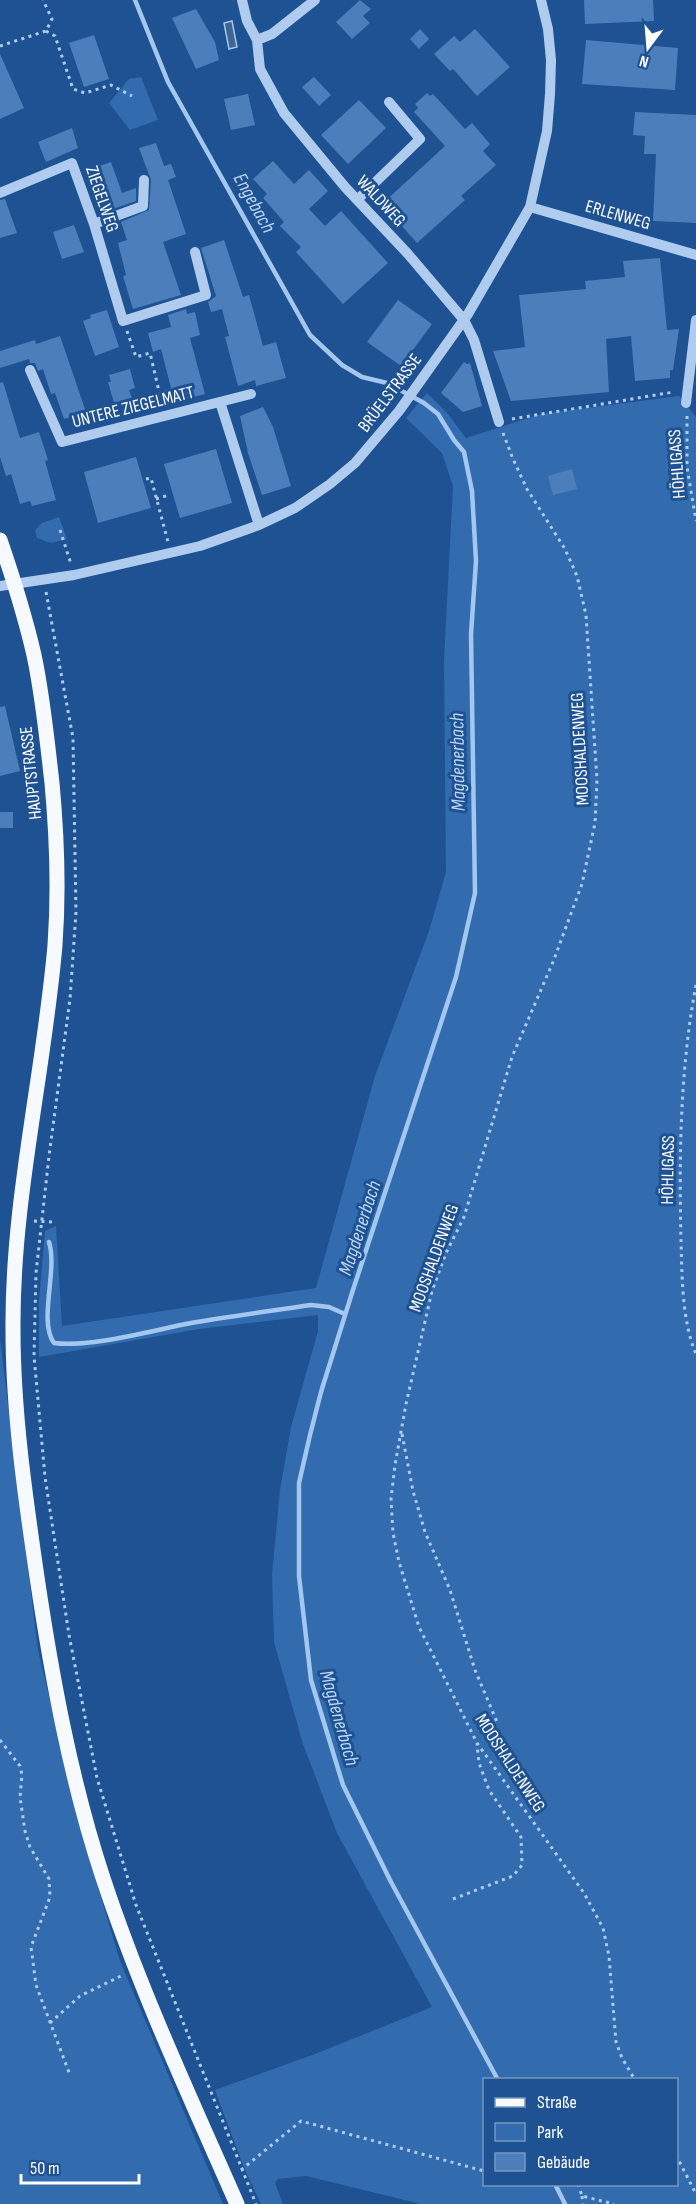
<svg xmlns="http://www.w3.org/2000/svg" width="696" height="2204" viewBox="0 0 696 2204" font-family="'Sofia Sans Condensed',sans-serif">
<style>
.green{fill:#326caf;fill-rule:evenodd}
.water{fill:#406593;stroke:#a3c7ef;stroke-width:1.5}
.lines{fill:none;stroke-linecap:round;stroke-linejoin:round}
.stream{stroke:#a3c7ef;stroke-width:4.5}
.building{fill:#4b7eba}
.path{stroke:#afccee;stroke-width:3;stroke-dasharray:3 4.5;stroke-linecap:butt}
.minor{stroke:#afccee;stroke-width:10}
.major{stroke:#f6faff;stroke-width:15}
.labels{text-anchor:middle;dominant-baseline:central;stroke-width:6;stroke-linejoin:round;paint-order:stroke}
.street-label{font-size:18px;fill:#fff;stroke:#1e5292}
.water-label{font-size:20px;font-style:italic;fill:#bbd6f5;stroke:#1e5292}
</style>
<rect width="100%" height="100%" fill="#1e5292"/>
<path class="green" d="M 141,77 L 158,120 L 130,130 L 109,103 L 129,79 Z
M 427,393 L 447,413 L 466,438 L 541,414 L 679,396 L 696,417 L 696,2204 L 421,2204 L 306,2176 L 278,2179 L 275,2183 L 283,2204 L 261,2204 L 245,2170 L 215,2090 L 315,2054 L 432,2007 L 337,1833 L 303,1744 L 274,1642 L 272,1575 L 280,1490 L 291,1427 L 318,1331 L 318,1315 L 199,1329 L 39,1357 L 39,1301 L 45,1231 L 56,1226 L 62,1326 L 316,1288 L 375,1076 L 429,931 L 446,872 L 444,661 L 453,486 L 442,453 L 406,418 ZM 484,2080 L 676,2080 L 676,2184 L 484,2184 Z
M 59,517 L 67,539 L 51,543 L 37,538 L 35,530 L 42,523 Z
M 0,1339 L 38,1650 L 80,1827 L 120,1961 L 223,2204 L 0,2204 Z"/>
<path class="water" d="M 232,21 L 237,47 L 229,49 L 224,23 Z"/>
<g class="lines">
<path class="stream" d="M 135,0 L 168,82 L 310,335 L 342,365 L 362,377 L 387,383 L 424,403 L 438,414 L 454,440 L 464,452 L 472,491 L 476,561 L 471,634 L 475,893 L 456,977 L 352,1293 L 321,1392 L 310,1435 L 299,1483 L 299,1576 L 311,1680 L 343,1785 L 391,1882 L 498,2080
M 49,1242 C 58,1270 38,1321 54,1343 C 90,1348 154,1330 191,1323 C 231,1316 271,1311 311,1305 L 329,1307 L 345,1314
M 555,2184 L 565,2204"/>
</g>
<path class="building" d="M 360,0 L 371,9 L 363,16 L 370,23 L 352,39 L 336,22 Z
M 584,0 L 653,0 L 654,21 L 585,24 Z
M 196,9 L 215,42 L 219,60 L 196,69 L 172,18 Z
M 420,29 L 429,39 L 419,49 L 410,39 Z
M 475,29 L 510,67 L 477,96 L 453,69 L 450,71 L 434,54 L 454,36 L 460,42 Z
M 94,35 L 109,79 L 84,87 L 69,43 Z
M 586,40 L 678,48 L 675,90 L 582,84 Z
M 0,54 L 24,108 L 0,119 Z
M 314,77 L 331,95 L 319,106 L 302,87 Z
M 427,93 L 430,96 L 433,94 L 465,129 L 472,123 L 490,144 L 483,151 L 496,165 L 461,196 L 465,200 L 417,243 L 382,204 L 445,146 L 414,112 L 418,108 L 415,104 Z
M 248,94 L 255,125 L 231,130 L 224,99 Z
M 359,100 L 386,128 L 348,164 L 321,135 Z
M 635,112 L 696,115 L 696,223 L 653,221 L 656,154 L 644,154 L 645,136 L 633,135 Z
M 72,128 L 78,148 L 46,162 L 38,142 Z
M 156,143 L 164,166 L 171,164 L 176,177 L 168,180 L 186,234 L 163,242 L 181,295 L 133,309 L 123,276 L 126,275 L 118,243 L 127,240 L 121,222 L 149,210 L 151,180 L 139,148 Z
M 273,161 L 294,184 L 309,170 L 328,191 L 309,209 L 325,226 L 341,211 L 388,263 L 343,304 L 296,252 L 301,247 L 280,226 L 284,222 L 263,198 L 267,194 L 253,179 Z
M 111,162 L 122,193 L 136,188 L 136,201 L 110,210 L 94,168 Z
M 5,199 L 17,233 L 0,238 L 0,200 Z
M 74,225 L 84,252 L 62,259 L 53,232 Z
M 224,240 L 243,297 L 249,295 L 263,346 L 276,342 L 286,378 L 256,386 L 255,380 L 238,386 L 225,337 L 229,336 L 222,309 L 211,312 L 208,302 L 216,296 L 201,248 Z
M 660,258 L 667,330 L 679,329 L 673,370 L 670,370 L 670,378 L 635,381 L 631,336 L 606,339 L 609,392 L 511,401 L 493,351 L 525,347 L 519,295 L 586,289 L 585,281 L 625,277 L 623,261 Z
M 398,300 L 432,324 L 401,366 L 367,342 Z
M 186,309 L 187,314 L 195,312 L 200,335 L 190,338 L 205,394 L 169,404 L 165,390 L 171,388 L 161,349 L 153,352 L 148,333 L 171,327 L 168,315 Z
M 107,310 L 119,347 L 95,356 L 83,321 L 91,318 L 90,315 Z
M 60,336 L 86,412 L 64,419 L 55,393 L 51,394 L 43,369 L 38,371 L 35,363 L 30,363 L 29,359 L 0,368 L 0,351 L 35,340 L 36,344 Z
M 464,362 L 467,364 L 470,363 L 482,406 L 463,412 L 441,393 Z
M 130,369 L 135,388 L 129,390 L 132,398 L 114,403 L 108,382 L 111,382 L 109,375 Z
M 3,382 L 20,438 L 39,432 L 48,460 L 45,461 L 56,500 L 32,506 L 30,501 L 20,504 L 11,474 L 6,476 L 0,457 L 0,383 Z
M 263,407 L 273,427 L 291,486 L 262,495 L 248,453 L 240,416 Z
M 216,449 L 232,503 L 180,518 L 164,464 Z
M 136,457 L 151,508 L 98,523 L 84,472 Z
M 572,469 L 577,489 L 553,495 L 548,476 Z
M 5,706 L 20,771 L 0,776 L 0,707 Z
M 0,812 L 13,812 L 13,828 L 0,828 Z"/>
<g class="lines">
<path class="path" d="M 46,31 L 55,36 L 73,89 L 85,93 L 111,85 L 132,96
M 0,46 L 46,31 L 52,19 L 43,0
M 127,331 L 136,357 L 150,353 L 162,404
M 687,416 L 687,467 L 696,521
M 512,419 L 674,392
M 503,433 L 513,459 L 527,489 L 565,549 L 577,576 L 586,615 L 597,780 L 595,823 L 582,884 L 553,962 L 512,1057 L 464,1217 L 446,1253 L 432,1291 L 406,1404 L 395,1465 L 391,1499 L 393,1533 L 399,1562 L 419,1627 L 477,1743 L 584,1893 L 603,1928 L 609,1956 L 616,2042 L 622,2058 L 635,2080
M 146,479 L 151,478 L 168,542
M 156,499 L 169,495
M 60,530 L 71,564
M 46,592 L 73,738 L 76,912 L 70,999 L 49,1156 L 36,1273 L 34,1356 L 45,1477 L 69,1635 L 97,1778 L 136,1905 L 256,2204
M 696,985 C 680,1069 679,1157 681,1241 C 682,1276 682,1322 696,1354
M 34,1221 L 53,1222
M 402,1434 L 413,1491 L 425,1532 L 450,1590 L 475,1670 L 497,1722
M 0,1740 L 20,1766 L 22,1775 L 20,1797 L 25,1831 L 30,1847 L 49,1879 L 50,1897 L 31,1947 L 36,1985 L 70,2075
M 453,1899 L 513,1876 L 522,1865 L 521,1837 L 489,1790 L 479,1763 L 477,1744
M 50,2023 L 80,1996 L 123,1975
M 676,2155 L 696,2194
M 241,2170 L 301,2121 L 484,2171
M 578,2184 L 582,2196 L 614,2204
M 582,2196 L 583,2204"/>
<path class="minor" d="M 242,0 L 247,21 L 257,40 L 260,69 L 284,113 L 345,187 L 408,254 L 464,320 L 474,340 L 499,422
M 257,40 L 272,34 L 315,0
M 0,193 L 72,163 L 94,224 L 123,321 L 206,295 L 195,252
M 357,200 L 420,139 L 389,102
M 530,207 L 696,255
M 94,224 L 143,206 L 144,180
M 30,370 L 62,442 L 251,394
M 220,402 L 259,525
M 686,403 L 696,320
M 0,586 L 74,575 L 200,546 L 259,525 L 295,508 L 330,484 L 355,463 L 399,411 L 468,314 L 530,207 L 547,131 L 550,94 L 551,60 L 548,29 L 541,0"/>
<path class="major" d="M 0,540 C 13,578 25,616 34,655 C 43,697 47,740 52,783 C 57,837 59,890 55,945 C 44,1074 12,1200 13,1329 C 13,1412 25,1495 37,1577 C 52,1678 71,1781 103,1878 C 140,1990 190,2097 237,2204"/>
</g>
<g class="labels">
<g class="street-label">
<text transform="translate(102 199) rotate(71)">ZIEGELWEG</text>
<text transform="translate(381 201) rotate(47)">WALDWEG</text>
<text transform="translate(618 215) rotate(16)">ERLENWEG</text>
<text transform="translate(390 393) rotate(-53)">BRÜELSTRASSE</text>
<text transform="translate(133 407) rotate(-14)">UNTERE ZIEGELMATT</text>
<text transform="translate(677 464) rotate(-94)">HÖHLIGASS</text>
<text transform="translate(580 749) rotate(-93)">MOOSHALDENWEG</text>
<text transform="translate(31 773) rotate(-96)">HAUPTSTRASSE</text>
<text transform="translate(668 1170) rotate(-89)">HÖHLIGASS</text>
<text transform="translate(434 1258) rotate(-70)">MOOSHALDENWEG</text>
<text transform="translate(510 1763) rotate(57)">MOOSHALDENWEG</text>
</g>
<g class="water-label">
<text transform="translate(254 203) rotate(61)">Engebach</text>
<text transform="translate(458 762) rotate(-91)">Magdenerbach</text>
<text transform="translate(360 1228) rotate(-72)">Magdenerbach</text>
<text transform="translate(339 1718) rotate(74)">Magdenerbach</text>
</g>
</g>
<rect x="483" y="2078" width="195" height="108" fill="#1e5292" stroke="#7897be" stroke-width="1.5"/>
<rect x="495" y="2098" width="30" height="9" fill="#f6faff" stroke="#7897be" stroke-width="1.5"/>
<text x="537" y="2108" font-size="18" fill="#ffffff">Straße</text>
<rect x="495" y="2123" width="30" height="18" fill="#326caf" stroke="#7897be" stroke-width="1.5"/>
<text x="537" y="2138" font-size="18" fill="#ffffff">Park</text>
<rect x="495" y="2153" width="30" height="18" fill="#4b7eba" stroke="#7897be" stroke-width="1.5"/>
<text x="537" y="2168" font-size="18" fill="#ffffff">Gebäude</text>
<g transform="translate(648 48) rotate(196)" stroke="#1e5292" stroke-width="4.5" paint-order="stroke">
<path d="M0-4.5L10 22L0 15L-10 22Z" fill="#ffffff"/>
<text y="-9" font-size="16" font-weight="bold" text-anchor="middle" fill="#ffffff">N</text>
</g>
<path d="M21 2174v9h118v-9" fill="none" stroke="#ffffff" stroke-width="3"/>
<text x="30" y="2174" font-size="18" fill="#ffffff" stroke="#1e5292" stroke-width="4.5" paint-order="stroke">50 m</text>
</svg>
